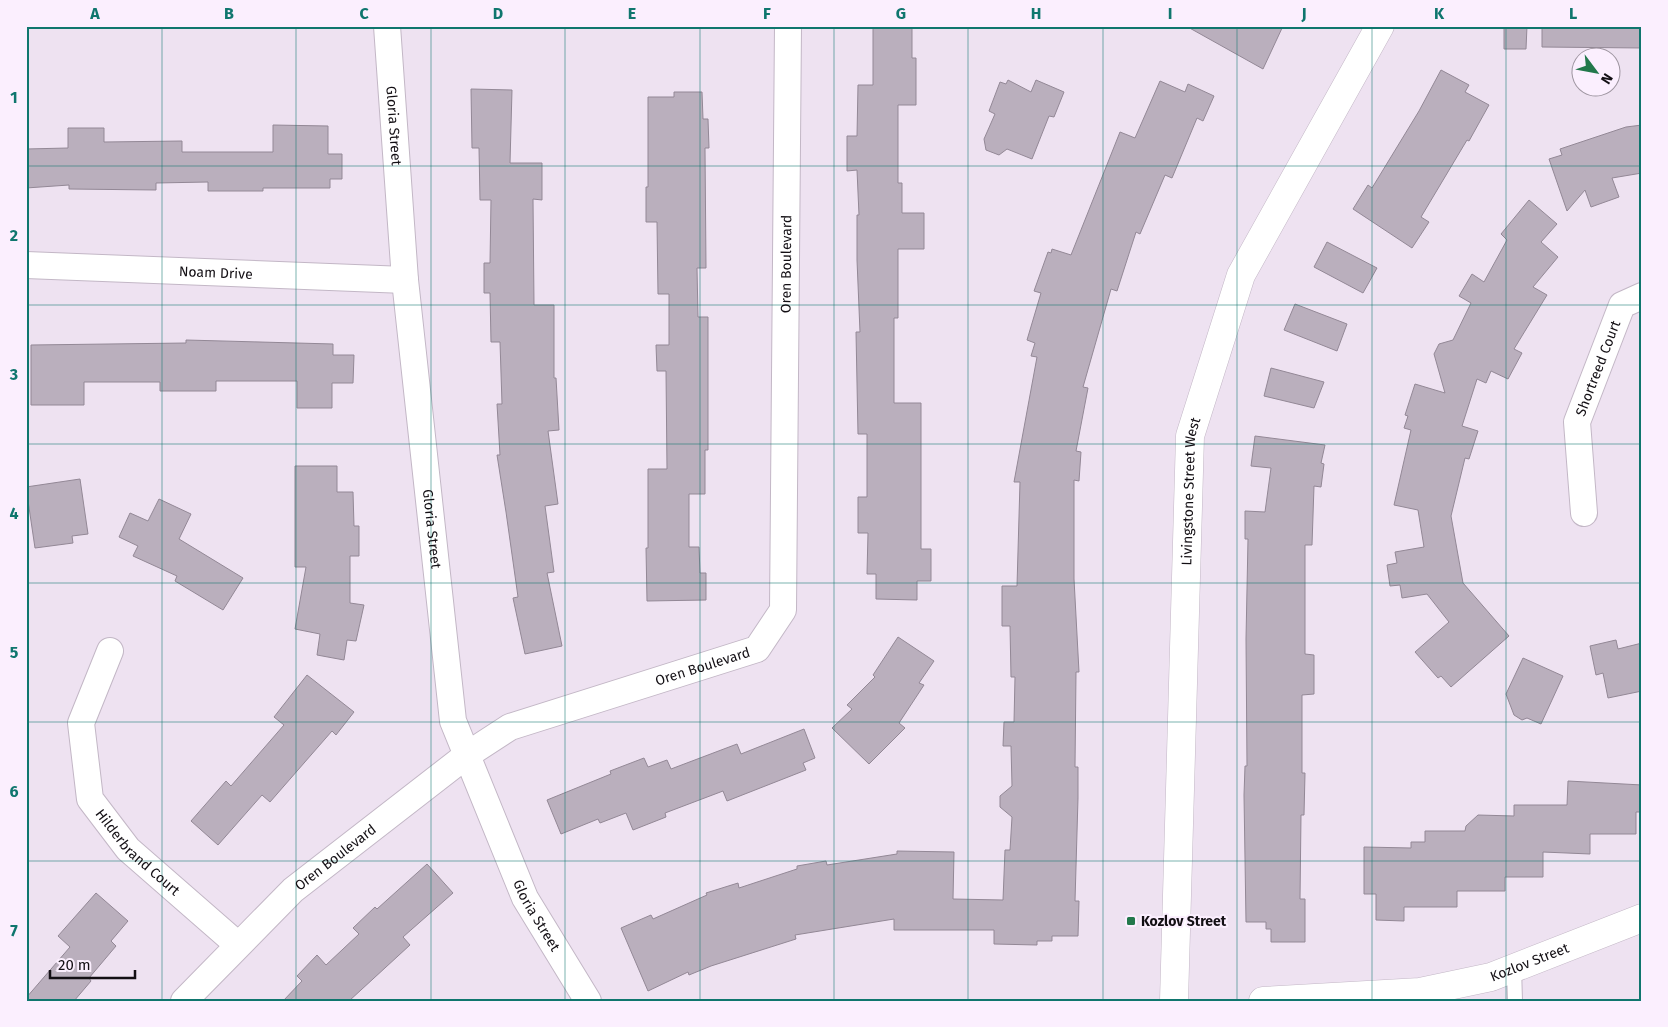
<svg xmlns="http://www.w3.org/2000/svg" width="1668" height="1027" viewBox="0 0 1668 1027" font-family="'Fira Sans',sans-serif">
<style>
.building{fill:#baafbd;stroke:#938896}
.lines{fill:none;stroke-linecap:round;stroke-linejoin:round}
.lane-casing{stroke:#c3b7c6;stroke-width:16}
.street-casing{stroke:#c3b7c6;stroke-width:28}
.secondary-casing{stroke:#c3b7c6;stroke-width:29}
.lane{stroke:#fff;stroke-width:14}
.street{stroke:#fff;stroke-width:26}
.secondary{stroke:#fff;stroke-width:28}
.grid{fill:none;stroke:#0f766e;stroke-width:1;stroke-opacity:0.55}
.poi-dot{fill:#22784b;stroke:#fbeffe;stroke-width:2}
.labels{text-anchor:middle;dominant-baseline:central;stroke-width:4;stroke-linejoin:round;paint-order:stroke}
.street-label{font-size:14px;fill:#130f14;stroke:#fbeffe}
.poi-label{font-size:14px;font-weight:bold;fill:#130f14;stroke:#fbeffe;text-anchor:start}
.neatline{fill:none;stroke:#0f766e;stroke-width:2}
.grid-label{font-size:16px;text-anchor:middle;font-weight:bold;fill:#0f766e}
</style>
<rect width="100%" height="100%" fill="#eee2f1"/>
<path class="building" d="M 873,26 L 912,26 L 912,58 L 916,58 L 916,105 L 898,105 L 898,183 L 902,183 L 902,213 L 924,213 L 924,249 L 898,249 L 898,318 L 894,318 L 894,403 L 921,403 L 921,549 L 931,549 L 931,581 L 917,581 L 917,600 L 876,599 L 876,574 L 867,574 L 868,533 L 858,533 L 858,497 L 867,497 L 867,434 L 858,434 L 856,332 L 860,332 L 857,260 L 857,215 L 859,215 L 857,170 L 847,171 L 847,136 L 857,136 L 858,85 L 873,85 Z
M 1186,26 L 1283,26 L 1263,69 Z
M 1504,26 L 1527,26 L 1526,49 L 1504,49 Z
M 1542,26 L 1642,26 L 1642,48 L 1542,47 Z
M 1441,70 L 1469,85 L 1465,92 L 1489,105 L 1469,141 L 1467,140 L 1421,217 L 1429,222 L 1412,248 L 1353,209 L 1368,185 L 1372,188 L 1419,111 Z
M 1008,80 L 1031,92 L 1036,80 L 1064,92 L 1054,117 L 1049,116 L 1032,159 L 1007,149 L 999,155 L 986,150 L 984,139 L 995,114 L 989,111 L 1000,82 L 1006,84 Z
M 1160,81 L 1185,92 L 1188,84 L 1214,96 L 1203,121 L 1197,118 L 1172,178 L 1165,175 L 1140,234 L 1136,232 L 1117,291 L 1111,289 L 1083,387 L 1088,388 L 1076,451 L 1081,452 L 1079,481 L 1074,480 L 1074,579 L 1079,672 L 1076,672 L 1075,767 L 1078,767 L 1078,798 L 1075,901 L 1079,901 L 1078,936 L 1052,936 L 1052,941 L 1037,941 L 1037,945 L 994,944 L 994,930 L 894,930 L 894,919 L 795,935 L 796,939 L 711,966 L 689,975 L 688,972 L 648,991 L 621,928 L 651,915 L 653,919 L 707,895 L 706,893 L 738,883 L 739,888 L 797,869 L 797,866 L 826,861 L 827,865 L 897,854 L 897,851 L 954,852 L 953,899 L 1003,900 L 1005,850 L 1010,850 L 1012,817 L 1000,807 L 1000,796 L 1012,786 L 1011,746 L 1003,746 L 1004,722 L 1014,722 L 1015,677 L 1011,677 L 1010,626 L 1002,626 L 1002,586 L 1017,586 L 1020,482 L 1014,482 L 1037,357 L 1031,356 L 1035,343 L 1027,340 L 1041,293 L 1034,291 L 1048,252 L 1051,253 L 1052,249 L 1071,255 L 1120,132 L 1135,138 Z
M 471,89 L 512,90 L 510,163 L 542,163 L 542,200 L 533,199 L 534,305 L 554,305 L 554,378 L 556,378 L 559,430 L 548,431 L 558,504 L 545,506 L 554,572 L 547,573 L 562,646 L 525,654 L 513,598 L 518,597 L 506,512 L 497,455 L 500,455 L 497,404 L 502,404 L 500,342 L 491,342 L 490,293 L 484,293 L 484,263 L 490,263 L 491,200 L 480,200 L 479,148 L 472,148 Z
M 674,92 L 702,92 L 703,119 L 708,119 L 709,148 L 705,148 L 706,268 L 697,268 L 698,317 L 708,317 L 708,450 L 705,450 L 705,494 L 689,494 L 689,547 L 699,547 L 700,573 L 706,573 L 706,600 L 647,601 L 646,548 L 648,548 L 648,469 L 667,469 L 666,371 L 657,371 L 656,345 L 669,345 L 669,294 L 658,294 L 657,222 L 646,222 L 646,187 L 648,187 L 648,97 L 674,97 Z
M 273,125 L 328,126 L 328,154 L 342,154 L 342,179 L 330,179 L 330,188 L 263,188 L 263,191 L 208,191 L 208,182 L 156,183 L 156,190 L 69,189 L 69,185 L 26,188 L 26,149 L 68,148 L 68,128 L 104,128 L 104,142 L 182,141 L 182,152 L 273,152 Z
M 1642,125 L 1642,173 L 1612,178 L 1619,197 L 1591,207 L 1585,190 L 1567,211 L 1549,159 L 1562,155 L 1560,149 L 1626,127 Z
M 1529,200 L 1557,224 L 1541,242 L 1558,257 L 1533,287 L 1547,295 L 1514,349 L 1522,353 L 1508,379 L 1491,371 L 1486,383 L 1477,379 L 1462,426 L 1478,431 L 1469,459 L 1465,458 L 1451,516 L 1463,583 L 1509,636 L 1451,687 L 1441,676 L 1438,678 L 1415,652 L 1449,622 L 1427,594 L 1402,598 L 1400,585 L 1390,586 L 1387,565 L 1397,563 L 1395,552 L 1424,547 L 1418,510 L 1394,505 L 1411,430 L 1404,428 L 1408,416 L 1405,415 L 1415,384 L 1445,393 L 1434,354 L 1439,344 L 1453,340 L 1471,303 L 1459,296 L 1472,274 L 1484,282 L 1507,240 L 1501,234 Z
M 1327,242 L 1377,268 L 1363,293 L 1314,267 Z
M 1295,304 L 1347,324 L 1337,351 L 1284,330 Z
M 186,340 L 333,344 L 333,355 L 354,355 L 353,383 L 332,383 L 332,408 L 297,408 L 297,381 L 216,381 L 216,391 L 160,391 L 160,382 L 84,382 L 84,405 L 31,405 L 31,345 L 186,343 Z
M 1271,368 L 1324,382 L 1314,408 L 1264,396 Z
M 1255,436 L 1325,445 L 1321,463 L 1324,464 L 1321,487 L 1314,486 L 1312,545 L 1305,545 L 1305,654 L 1314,655 L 1314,694 L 1302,695 L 1302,773 L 1305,773 L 1304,815 L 1301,815 L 1300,899 L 1305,899 L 1305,942 L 1271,942 L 1271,929 L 1266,929 L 1266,922 L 1246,922 L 1244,795 L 1245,766 L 1247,766 L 1246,639 L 1248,539 L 1245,539 L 1245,511 L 1265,512 L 1271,468 L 1251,466 Z
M 295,466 L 337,466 L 337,492 L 353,492 L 354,526 L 359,526 L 359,556 L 350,556 L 350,603 L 364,605 L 356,641 L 347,640 L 344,660 L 317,655 L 320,634 L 295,629 L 306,567 L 295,567 Z
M 80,479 L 88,534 L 72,536 L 73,543 L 35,548 L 26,487 Z
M 159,499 L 191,514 L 179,539 L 243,578 L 223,610 L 175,581 L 177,576 L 133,556 L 138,546 L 119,537 L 130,513 L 148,521 Z
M 898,637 L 934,661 L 919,683 L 924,685 L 899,723 L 905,728 L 869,764 L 832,728 L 852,709 L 847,705 L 875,677 L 873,675 Z
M 1616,640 L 1618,649 L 1642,643 L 1642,691 L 1608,698 L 1603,673 L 1596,675 L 1590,646 Z
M 1523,658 L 1563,676 L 1541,724 L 1527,718 L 1522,720 L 1514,715 L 1506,694 Z
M 307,675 L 354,712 L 336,735 L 332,731 L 270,802 L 262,795 L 218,845 L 191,821 L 226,781 L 231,786 L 284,725 L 274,717 Z
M 804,729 L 815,758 L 803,763 L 806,770 L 727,801 L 723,791 L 665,813 L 666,817 L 633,830 L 626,813 L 600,823 L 598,819 L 561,834 L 547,800 L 611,774 L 610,771 L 644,758 L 648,767 L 667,760 L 671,769 L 737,744 L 741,754 Z
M 1568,781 L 1642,785 L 1642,812 L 1636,812 L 1636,834 L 1590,834 L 1590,854 L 1543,852 L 1543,877 L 1505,877 L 1505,891 L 1457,891 L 1457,907 L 1404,907 L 1404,921 L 1376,920 L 1376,894 L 1364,894 L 1364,847 L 1411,848 L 1411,842 L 1425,842 L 1425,831 L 1465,831 L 1466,826 L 1478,815 L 1514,816 L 1514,805 L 1567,805 Z
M 427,864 L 453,893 L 403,937 L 410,945 L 349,1001 L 283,1001 L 302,981 L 297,976 L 317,955 L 326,965 L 359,934 L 353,928 L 375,907 L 377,909 Z
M 96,893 L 128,921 L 111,941 L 116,946 L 89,978 L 91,981 L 74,1001 L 26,1001 L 26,998 L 70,947 L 58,936 Z"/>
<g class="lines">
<defs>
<path id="lane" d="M 1514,968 L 1515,1001"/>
<g id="street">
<path id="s1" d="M 387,26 L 405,280 L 453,721 L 525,898 L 588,1001"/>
<path id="s2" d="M 26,265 L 405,280"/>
<path id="s3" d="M 1584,513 L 1577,422 L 1622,305 L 1642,296"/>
<path id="s4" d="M 110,651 L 81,723 L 90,799 L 128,849 L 238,945"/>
<path id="s5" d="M 184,1001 L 293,890 L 467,755 L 510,727 L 757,649 L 783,610 L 788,26"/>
</g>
<g id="secondary">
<path id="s6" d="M 1174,1001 L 1190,436 L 1241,275 L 1380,26"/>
<path id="s7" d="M 1263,1001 L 1420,992 L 1491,977 L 1642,918"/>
</g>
</defs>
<use href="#lane" class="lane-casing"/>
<use href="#street" class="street-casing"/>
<use href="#secondary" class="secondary-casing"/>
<use href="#lane" class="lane"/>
<use href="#street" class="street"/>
<use href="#secondary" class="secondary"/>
</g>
<path class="grid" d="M 162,26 L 162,1001M 296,26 L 296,1001M 431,26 L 431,1001M 565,26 L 565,1001M 700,26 L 700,1001M 834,26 L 834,1001M 968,26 L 968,1001M 1103,26 L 1103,1001M 1237,26 L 1237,1001M 1372,26 L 1372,1001M 1506,26 L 1506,1001M 26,166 L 1642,166M 26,305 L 1642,305M 26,444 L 1642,444M 26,583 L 1642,583M 26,722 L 1642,722M 26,861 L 1642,861"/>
<rect class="poi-dot" x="1126" y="916" width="10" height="10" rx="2.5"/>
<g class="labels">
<g class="street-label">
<text stroke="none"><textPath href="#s1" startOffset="100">Gloria Street</textPath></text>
<text stroke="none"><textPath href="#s5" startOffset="1079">Oren Boulevard</textPath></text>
<text stroke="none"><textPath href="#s2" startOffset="190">Noam Drive</textPath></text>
<text stroke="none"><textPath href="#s3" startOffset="149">Shortreed Court</textPath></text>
<text stroke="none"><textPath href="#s6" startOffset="510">Livingstone Street West</textPath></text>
<text stroke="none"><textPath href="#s1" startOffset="505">Gloria Street</textPath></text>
<text stroke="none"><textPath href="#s5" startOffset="629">Oren Boulevard</textPath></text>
<text stroke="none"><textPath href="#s4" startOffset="226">Hilderbrand Court</textPath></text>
<text stroke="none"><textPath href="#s5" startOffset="209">Oren Boulevard</textPath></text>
<text stroke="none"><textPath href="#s1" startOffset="910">Gloria Street</textPath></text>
<text stroke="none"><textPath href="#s7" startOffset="271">Kozlov Street</textPath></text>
</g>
<g class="poi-label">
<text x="1141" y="921">Kozlov Street</text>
</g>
</g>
<rect width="1668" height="1027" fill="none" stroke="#fbeffe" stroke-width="55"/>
<g transform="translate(1596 72) rotate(122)"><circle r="24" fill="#fbeffe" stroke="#9e95a0"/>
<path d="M0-4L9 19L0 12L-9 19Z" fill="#22784b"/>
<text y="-8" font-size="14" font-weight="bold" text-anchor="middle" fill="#130f14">N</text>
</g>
<path d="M50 970v8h85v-8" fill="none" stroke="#130f14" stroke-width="2.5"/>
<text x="58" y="970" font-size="15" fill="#130f14" stroke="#fbeffe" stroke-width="4" paint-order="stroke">20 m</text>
<rect x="28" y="28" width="1612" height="972" class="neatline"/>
<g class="grid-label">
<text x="95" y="19">A</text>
<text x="229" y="19">B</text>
<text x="364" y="19">C</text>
<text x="498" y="19">D</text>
<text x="632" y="19">E</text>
<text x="767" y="19">F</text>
<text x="901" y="19">G</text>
<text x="1036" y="19">H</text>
<text x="1170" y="19">I</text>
<text x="1304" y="19">J</text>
<text x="1439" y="19">K</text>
<text x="1573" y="19">L</text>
<text x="14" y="103">1</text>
<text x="14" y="241">2</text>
<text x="14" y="380">3</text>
<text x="14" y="519">4</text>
<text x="14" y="658">5</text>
<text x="14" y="797">6</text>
<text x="14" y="936">7</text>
</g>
</svg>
